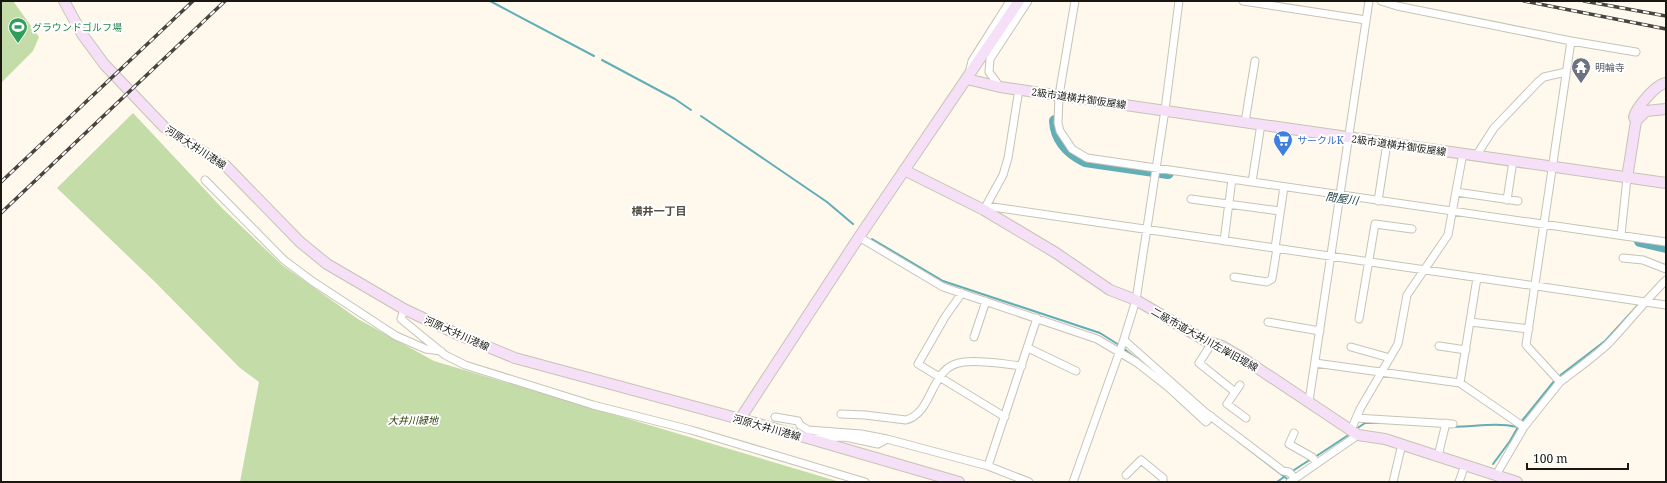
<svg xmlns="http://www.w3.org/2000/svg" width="1667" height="483" viewBox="0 0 1667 483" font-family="'Noto Serif','Noto Sans JP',serif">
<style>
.green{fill:#c3dca8}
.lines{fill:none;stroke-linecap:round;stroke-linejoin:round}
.stream{stroke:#61aeb7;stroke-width:2}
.river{stroke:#61aeb7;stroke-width:12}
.street-casing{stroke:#c7c3b6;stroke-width:9}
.secondary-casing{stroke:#c7c3b6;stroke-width:12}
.street{stroke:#fff;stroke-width:7}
.secondary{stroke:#f5e0f7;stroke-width:10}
.rail-casing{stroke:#47453e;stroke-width:3.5}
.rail{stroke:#fff;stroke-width:2;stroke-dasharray:6;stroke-linecap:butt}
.labels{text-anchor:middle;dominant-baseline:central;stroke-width:4;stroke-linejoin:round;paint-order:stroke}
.leisure-label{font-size:10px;fill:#27864d;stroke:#fff;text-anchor:start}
.worship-label{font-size:10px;fill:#5b616d;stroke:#fff;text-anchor:start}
.street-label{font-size:10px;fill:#181712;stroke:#fff}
.shop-label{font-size:10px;fill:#366cbe;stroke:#fff;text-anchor:start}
.park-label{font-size:10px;font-style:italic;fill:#2c4207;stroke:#fff}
.water-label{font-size:11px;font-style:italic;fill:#1d4146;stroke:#fff}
.neighbourhood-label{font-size:11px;font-weight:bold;fill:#514d42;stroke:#fff}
</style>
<rect width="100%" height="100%" fill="#fef9ec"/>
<path class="green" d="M 1,1 L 13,1 L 39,37 L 33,51 L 1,83 Z
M 133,113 L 223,209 L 282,265 L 358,319 L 434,361 L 840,482 L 240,482 L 259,382 L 240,368 L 155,282 L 57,188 Z"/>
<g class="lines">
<path class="stream" d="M 490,1 L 594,56
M 602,60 L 675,99 L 691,110
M 701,116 L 827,202 L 853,224
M 872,239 L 943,281 L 1100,333 L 1119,345
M 1123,348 L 1138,360
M 1558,377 L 1605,341 L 1639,304
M 1521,422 L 1555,380
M 1452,427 C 1476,427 1493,422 1518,427
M 1356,429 L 1365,423 L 1380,423
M 1238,441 L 1290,481
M 1315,457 L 1350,434
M 1493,464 L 1510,441 L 1518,427
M 1291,472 L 1311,459
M 1277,482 L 1284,477"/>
<path class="river" d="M 1055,121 C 1056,140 1069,153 1085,161 L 1168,173
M 1640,241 L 1666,247"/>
<defs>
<path id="street" d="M 1075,1 L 1059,95 L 1058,123 L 1060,131 L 1072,149 L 1087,158 L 1666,242
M 1243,1 L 1366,20
M 1381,1 L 1397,6 L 1571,41 L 1636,52
M 970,69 L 972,61 L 1010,1
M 1000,87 L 989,72 L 990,59 L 1028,1
M 1245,122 L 1255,61
M 1476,156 L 1494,128 L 1538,82 L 1544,77 L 1566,72
M 205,180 L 284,260 L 312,281 L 396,336 L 426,349 L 441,351
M 1252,182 L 1261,124
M 1456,192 L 1518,201
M 1191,199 L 1280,211
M 1507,200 L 1513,161
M 1378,201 L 1387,143
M 986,206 L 1003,175 L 1008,158 L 1019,89
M 984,210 L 986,206 L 1666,305
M 1621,235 L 1627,178
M 859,237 L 943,287 L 1097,339 L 1136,362 L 1168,387 L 1206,422 L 1211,416
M 1224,241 L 1232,179
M 1275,248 L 1284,187
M 1623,258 L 1643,260 L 1666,269
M 1234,277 L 1267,282 L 1272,279 L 1277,248
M 962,293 L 945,317 L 918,364 L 1005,417
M 404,309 L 401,319 L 445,355 L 465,365 L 593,405 L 691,430 L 865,482
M 1359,319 L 1375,224 L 1412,229
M 1268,322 L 1320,331
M 1470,322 L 1529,329
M 974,337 L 986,301
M 1124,340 L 1205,412 L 1283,471 L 1289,472 L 1295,478
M 1212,343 L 1199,363 L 1235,392
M 1439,346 L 1466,350
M 1351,347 L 1390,358
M 1028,348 L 1076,371
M 1315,363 L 1460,383 L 1524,427
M 1560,382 C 1576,370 1593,358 1608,344 C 1628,323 1645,301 1666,280
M 1460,383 L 1477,278
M 1240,385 L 1227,404 L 1246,418
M 1309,401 L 1369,1
M 841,414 L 865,415 L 906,420 C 935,412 929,365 964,362 C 982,360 1003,364 1022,366
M 775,417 L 798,421 L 800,425 L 808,430 L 861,434 L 887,439
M 1356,418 L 1453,424
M 1351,430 L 1360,409 L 1398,344 L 1407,295 L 1448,235 L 1463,153
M 1294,433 L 1289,444 L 1312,457 L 1317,463
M 815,438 L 845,437 L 878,444 L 887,439 L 988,466 L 1029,482
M 1438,456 L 1446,423
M 988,466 L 1037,318
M 1126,475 L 1141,460 L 1163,478 L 1163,482
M 1496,475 L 1524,427 L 1560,382 L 1526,345 L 1571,41
M 1073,482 L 1123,342 L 1136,300 L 1165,110 L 1179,1
M 1290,482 L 1358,435
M 1393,482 L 1402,444
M 1459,482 L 1465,465"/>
<path id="secondary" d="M 64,1 L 82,34 L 104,64 L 164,127 L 226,166 L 300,242 L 327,264 L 404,309 L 459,335 L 515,358 L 766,426 L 959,482
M 967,79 L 1000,87 L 1666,183
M 1636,121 L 1646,111 L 1666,109
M 904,170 L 984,210 L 1056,253 L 1110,290 L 1136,300 L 1206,341 L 1222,346 L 1241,357 L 1358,435 L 1385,439 L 1517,482
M 1627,178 L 1636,121 L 1634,117 C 1636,108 1656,84 1666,83
M 740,419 L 859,237 L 1019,1"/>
</defs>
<use href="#street" class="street-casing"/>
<use href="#secondary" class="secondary-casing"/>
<use href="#street" class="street"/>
<use href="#secondary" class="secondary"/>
<defs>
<path id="rail" d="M 1524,1 L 1666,29
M 1584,1 L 1666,16
M 1,182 L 193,1
M 1,213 L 225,1"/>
</defs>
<use href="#rail" class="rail-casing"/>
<use href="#rail" class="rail"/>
</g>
<defs>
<symbol id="stadium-pin" viewBox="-11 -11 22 30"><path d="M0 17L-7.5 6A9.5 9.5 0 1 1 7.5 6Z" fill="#2e9e5b" stroke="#fff"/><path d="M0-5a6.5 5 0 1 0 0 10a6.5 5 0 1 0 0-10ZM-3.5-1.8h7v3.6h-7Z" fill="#fff"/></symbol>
<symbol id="temple-pin" viewBox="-11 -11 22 30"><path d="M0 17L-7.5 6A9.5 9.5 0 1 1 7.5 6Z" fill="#6b7280" stroke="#fff"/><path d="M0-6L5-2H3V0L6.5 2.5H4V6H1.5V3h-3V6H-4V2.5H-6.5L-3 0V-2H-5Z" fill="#fff"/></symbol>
<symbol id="supermarket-pin" viewBox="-11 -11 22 30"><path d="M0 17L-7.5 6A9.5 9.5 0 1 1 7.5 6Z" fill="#3f7fe0" stroke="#fff"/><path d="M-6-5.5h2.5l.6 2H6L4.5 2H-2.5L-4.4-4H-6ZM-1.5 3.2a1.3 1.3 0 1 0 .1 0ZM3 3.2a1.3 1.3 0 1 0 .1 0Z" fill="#fff"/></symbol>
</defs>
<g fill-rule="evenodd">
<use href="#stadium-pin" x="7" y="16" width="22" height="30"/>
<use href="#temple-pin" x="1570" y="56" width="22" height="30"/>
<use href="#supermarket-pin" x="1272" y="129" width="22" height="30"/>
</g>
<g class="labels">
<g class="leisure-label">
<text x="32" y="27">グラウンドゴルフ場</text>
</g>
<g class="worship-label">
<text x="1595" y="67">明輪寺</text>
</g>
<g class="street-label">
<text transform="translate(1079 98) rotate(8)">2級市道横井御仮屋線</text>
<text transform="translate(1399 145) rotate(8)">2級市道横井御仮屋線</text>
<text transform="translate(196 147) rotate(33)">河原大井川港線</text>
<text transform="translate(457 333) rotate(24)">河原大井川港線</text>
<text transform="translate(1205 339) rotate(29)">二級市道大井川左岸旧堤線</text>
<text transform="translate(767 427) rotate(16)">河原大井川港線</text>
</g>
<g class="shop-label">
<text x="1297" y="140">サークルK</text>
</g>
<g class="park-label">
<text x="413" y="420">大井川緑地</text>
</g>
<g class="water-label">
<text transform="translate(1342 198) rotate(8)">問屋川</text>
</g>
<g class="neighbourhood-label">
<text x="659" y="210">横井一丁目</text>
</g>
</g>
<rect width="1667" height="483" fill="none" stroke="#181712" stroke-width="4"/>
<path d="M1527 463v6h101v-6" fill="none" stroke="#181712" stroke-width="2"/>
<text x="1533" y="463" font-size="12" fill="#181712" stroke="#ffffff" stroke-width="3" paint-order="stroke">100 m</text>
</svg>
